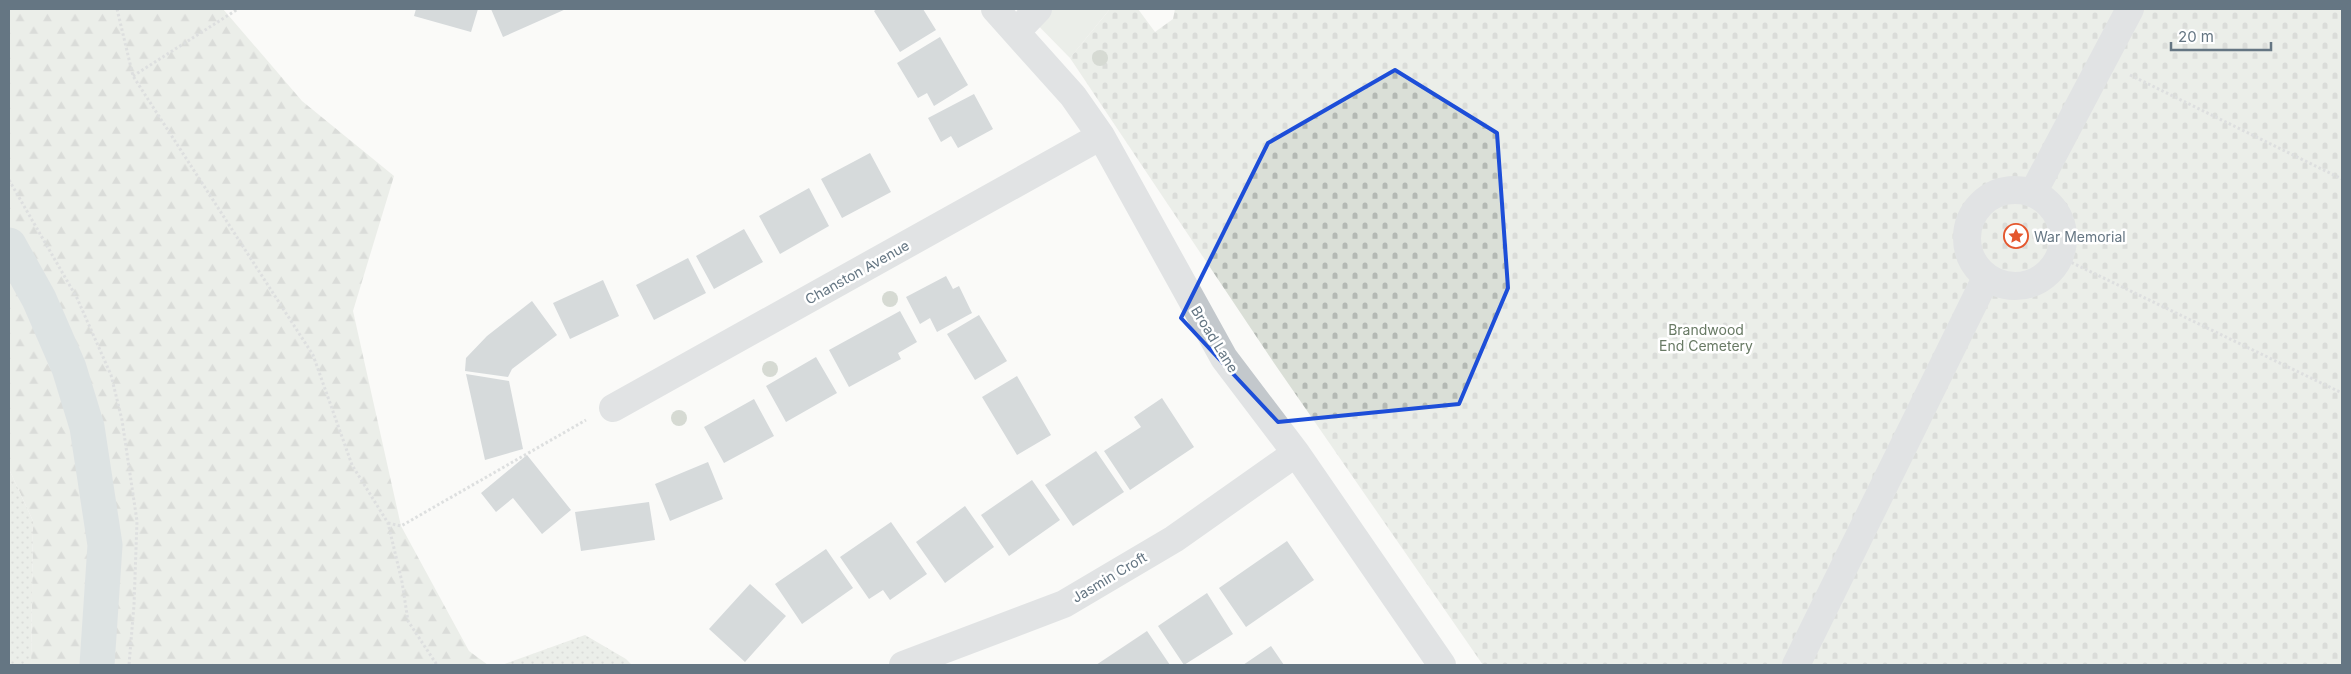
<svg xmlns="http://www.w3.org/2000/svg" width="2351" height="674" viewBox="0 0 2351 674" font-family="Inter,sans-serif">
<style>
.green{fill:#dadfd7}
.forest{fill:url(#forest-firs)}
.cemetery{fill:url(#cemetery-stones)}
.park{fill:url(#park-dots)}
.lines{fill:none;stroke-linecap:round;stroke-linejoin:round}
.canal{stroke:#bbc7cb;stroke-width:35}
.building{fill:#aab3b9}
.path{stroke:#bbbfc2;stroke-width:3;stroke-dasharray:2.5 2.5;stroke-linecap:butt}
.minor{stroke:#c3c8cc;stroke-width:28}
.tree{fill:#aab4a7}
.marked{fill:none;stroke:#1d4ed8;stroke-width:4;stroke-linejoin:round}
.labels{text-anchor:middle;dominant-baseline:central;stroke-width:5;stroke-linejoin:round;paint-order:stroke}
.poi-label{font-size:14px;fill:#657683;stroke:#fff;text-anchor:start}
.street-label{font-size:14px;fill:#657683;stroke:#fff}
.park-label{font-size:14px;fill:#687a64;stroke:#fff}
</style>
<defs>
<pattern id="forest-firs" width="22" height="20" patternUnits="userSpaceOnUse" patternTransform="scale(1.25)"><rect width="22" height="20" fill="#dadfd7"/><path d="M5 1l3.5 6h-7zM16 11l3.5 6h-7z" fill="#b4b9b4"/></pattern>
<pattern id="cemetery-stones" width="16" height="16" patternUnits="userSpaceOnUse" patternTransform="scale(1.25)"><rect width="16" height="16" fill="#dadfd7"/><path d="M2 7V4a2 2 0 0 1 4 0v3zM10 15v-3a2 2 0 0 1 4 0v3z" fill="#b4b9b4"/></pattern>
<pattern id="park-dots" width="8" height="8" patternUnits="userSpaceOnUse" patternTransform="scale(1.25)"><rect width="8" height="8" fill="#dadfd7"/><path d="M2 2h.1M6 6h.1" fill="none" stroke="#b4b9b4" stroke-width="1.8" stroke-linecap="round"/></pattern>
</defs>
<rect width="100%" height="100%" fill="#fafaf8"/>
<path class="green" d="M 1022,9 L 1110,9 L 1070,58 Z"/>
<path class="forest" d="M 9,9 L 223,9 L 302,101 L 394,176 L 353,311 L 401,526 L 469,651 L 488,665 L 31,665 L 33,521 L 9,469 Z"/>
<path class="cemetery" d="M 1110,9 L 1138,9 L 1155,32 L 1173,19 L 1175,9 L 2342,9 L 2342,665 L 1483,665 L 1274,363 L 1070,58 Z"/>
<path class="park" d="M 9,469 L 33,521 L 31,665 L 9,665 Z
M 585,635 L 626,659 L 632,665 L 502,665 Z"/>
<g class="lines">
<path class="canal" d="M 9,245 L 39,299 L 69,368 L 87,427 L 105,545 L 97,665"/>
</g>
<path class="building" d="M 416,9 L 478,9 L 471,32 L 414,16 Z
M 491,9 L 566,9 L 503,37 Z
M 877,9 L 923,9 L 936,30 L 900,52 L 874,11 Z
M 940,37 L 968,85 L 934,106 L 927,93 L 918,98 L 897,63 Z
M 974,94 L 993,129 L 958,148 L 951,136 L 941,142 L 928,118 Z
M 870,153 L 891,192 L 842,218 L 821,179 Z
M 809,188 L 829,226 L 780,254 L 759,216 Z
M 744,229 L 763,262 L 714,289 L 696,256 Z
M 688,258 L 706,293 L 654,320 L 636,285 Z
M 946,276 L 953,289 L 959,286 L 972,313 L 937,332 L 930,318 L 920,324 L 906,297 Z
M 603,280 L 619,316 L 570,339 L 553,303 Z
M 532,301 L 557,335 L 512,369 L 508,377 L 465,371 L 466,358 L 487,336 Z
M 900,311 L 917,342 L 898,353 L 901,359 L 849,387 L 829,350 Z
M 979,315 L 1007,361 L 975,380 L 947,334 Z
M 816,357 L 837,393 L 786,422 L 766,386 Z
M 466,374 L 509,381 L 523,449 L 485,460 Z
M 1017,376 L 1051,435 L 1017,455 L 982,397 Z
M 1162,398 L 1194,447 L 1130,490 L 1104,451 L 1141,427 L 1134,417 Z
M 754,399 L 774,436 L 724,463 L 704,427 Z
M 1096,451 L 1124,492 L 1073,526 L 1045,485 Z
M 527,455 L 571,510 L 542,534 L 513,498 L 496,512 L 481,493 Z
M 708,462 L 723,499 L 670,521 L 655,484 Z
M 1032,480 L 1060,520 L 1009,556 L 981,515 Z
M 649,502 L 655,540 L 581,551 L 575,512 Z
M 965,506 L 994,547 L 945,583 L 916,542 Z
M 891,522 L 927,574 L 890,600 L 883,590 L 869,599 L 840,557 Z
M 1287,541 L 1314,580 L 1246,627 L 1219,588 Z
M 826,549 L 853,588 L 802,624 L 775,584 Z
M 750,584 L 786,616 L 745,662 L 709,629 Z
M 1207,593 L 1233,634 L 1184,665 L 1158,626 Z
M 1147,631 L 1170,665 L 1096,665 Z
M 1271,646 L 1284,665 L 1243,665 Z"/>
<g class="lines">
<path class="path" d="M 117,9 L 133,76 L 313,355 L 352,465 L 388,523 L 402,582 L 408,621 L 437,665
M 2130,75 L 2342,179
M 133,76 L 238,9
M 9,180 L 77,298 L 111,375 L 122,420 L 137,521 L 134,605 L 129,665
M 2058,256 L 2342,393
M 388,523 L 401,526 L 586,420"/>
<path class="minor" d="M 995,9 L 1073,96 L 1101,136 L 1224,358 L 1296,453 L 1442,665
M 1016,32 L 1038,9
M1967 238a48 48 0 1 1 96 0a48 48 0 1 1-96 0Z
M 2033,193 L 2130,9
M 613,408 L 1101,136
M 903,665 L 1064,604 L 1174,539 L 1296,453
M 1796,665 L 1986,278"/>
</g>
<g class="tree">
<circle cx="1100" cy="58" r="8"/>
<circle cx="890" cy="299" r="8"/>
<circle cx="770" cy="369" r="8"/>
<circle cx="679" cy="418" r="8"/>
</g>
<path d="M0 0H2351V674H0ZM 1395,70 L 1497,133 L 1508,288 L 1459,404 L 1278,422 L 1181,318 L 1268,143 Z" fill="#fafaf8" fill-opacity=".55" fill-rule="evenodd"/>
<path class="marked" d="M 1395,70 L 1497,133 L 1508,288 L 1459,404 L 1278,422 L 1181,318 L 1268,143 Z"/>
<defs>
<symbol id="sight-ring" viewBox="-11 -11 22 22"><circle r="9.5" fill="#fff" stroke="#e4572e" stroke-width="1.5"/><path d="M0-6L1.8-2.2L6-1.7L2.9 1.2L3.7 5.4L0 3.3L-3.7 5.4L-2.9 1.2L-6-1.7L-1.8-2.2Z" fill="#e4572e"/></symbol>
</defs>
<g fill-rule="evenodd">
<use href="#sight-ring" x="2002" y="222" width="28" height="28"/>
</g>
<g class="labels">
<g class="poi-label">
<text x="2034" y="236">War Memorial</text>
</g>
<g class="street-label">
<text transform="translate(857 272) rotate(-29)">Chanston Avenue</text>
<text transform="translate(1215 339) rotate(58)">Broad Lane</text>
<text transform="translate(1109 577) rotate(-31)">Jasmin Croft</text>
</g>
<g class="park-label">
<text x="1706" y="329">Brandwood<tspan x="1706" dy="16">End Cemetery</tspan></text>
</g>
</g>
<rect width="2351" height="674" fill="none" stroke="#657683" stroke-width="20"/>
<path d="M2171 42v8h100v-8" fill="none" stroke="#657683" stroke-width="2.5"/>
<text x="2178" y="42" font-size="15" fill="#657683" stroke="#ffffff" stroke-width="4" paint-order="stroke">20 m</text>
</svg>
